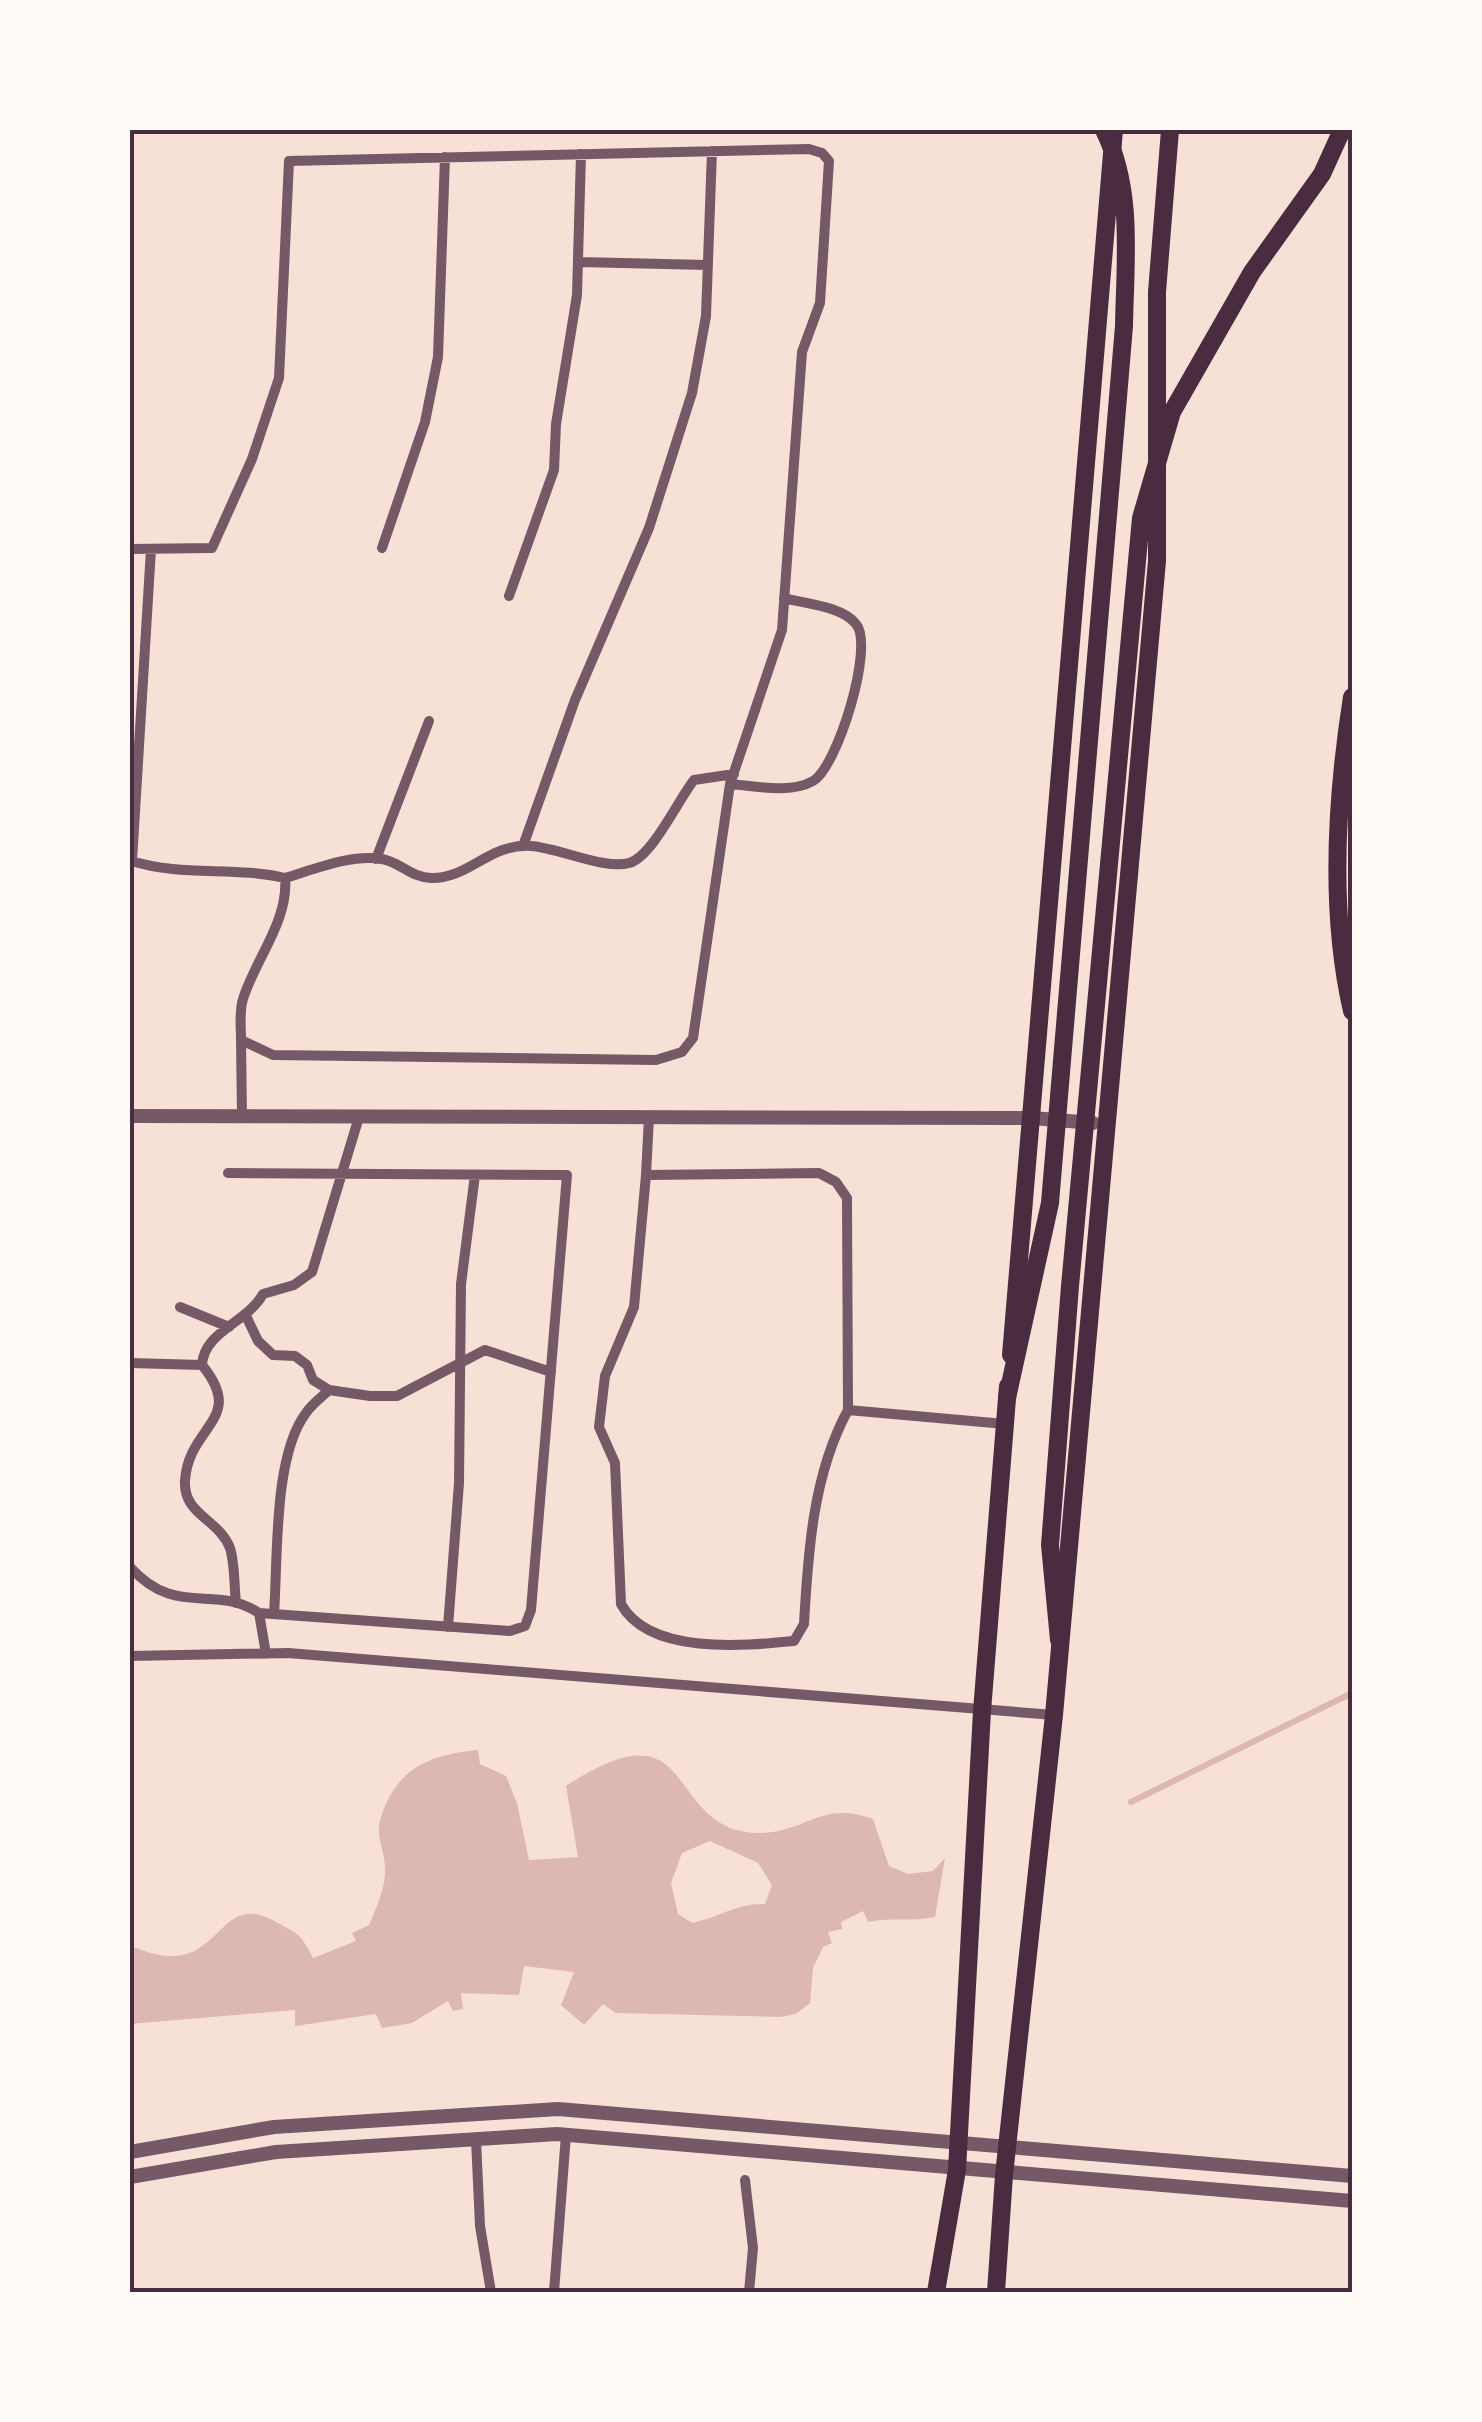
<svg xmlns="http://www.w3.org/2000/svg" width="1482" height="2422" viewBox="0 0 1482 2422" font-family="'Nunito Sans',sans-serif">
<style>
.water{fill:#dcb8b0;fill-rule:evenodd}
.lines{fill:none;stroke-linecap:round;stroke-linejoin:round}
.stream{stroke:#dcb8b0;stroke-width:6}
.minor{stroke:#755966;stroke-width:10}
.tertiary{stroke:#755966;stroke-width:14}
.primary{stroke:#4a2c40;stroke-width:18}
.trunk{stroke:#4a2c40;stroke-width:18}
.neatline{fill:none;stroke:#4a2c40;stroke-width:4}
</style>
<rect width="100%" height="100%" fill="#f7e1d7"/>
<path class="water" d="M 478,1750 L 480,1764 L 506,1776 L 517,1803 L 529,1860 L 578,1857 L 566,1786 C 703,1696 661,1834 761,1833 C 806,1832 822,1800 873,1819 L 889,1866 L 908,1874 L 933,1871 L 945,1858 L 935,1917 C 912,1922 891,1917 868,1922 L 863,1911 L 841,1922 L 842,1929 L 828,1932 L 832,1943 L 823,1947 L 813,1968 L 810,2003 L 796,2014 L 780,2017 L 616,2013 L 603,2004 L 584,2025 L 561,2005 L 574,1972 L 524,1966 L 519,1995 L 461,1993 L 463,2009 L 453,2011 L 448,2001 L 412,2023 L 382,2028 L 376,2014 L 295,2026 L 295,2010 L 130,2024 L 130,1946 C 147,1952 165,1959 183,1955 C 223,1946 227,1894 276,1922 C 300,1935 300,1933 313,1958 L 356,1941 L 352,1933 L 369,1925 C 377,1906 386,1888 385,1866 C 384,1850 376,1837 380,1821 C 394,1769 430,1754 478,1750 ZM 710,1841 L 758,1863 L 772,1885 L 765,1904 C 738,1903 719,1917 692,1923 L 678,1914 L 671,1883 L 682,1853 Z"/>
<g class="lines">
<path class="stream" d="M 1131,1802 L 1352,1693"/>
<path class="minor" d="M 579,262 L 707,265
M 382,548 L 425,422 L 438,357 L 445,157
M 130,549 L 212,548 L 252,459 L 279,378 L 289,161 L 809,149 L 822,153 L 829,161 L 820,303 L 802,352 L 782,630 L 730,784 L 693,1038 L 682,1052 L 656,1060 L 273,1055 L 241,1040 C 241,1027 239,1011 243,999 C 255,960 289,920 285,878 C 235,866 181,877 132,861 L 151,549
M 509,596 L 554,470 L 556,424 L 577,295 L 581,154
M 730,784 C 756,786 790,794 813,781 C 837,768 875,646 856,624 C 842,606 805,604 784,598
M 523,846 L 575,700 L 649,528 L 692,393 L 706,316 L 712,151
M 376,859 L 429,721
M 285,878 C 315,869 351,854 382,859 C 400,862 412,878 431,878 C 469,879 489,843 531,846 C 559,848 605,870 629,863 C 652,857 678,800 694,780 L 734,774
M 241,1040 L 242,1117
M 228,1173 L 567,1175 L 531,1610 L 525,1626 L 510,1631 L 259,1613
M 646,1175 L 649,1117
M 180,1307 L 229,1327
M 247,1318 L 258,1341 L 273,1355 L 295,1356 L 307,1365 L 313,1380 L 329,1390 L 370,1396 L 397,1396 L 485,1350 L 551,1372
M 130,1363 L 202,1365
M 848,1410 C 813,1474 808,1552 804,1624 L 794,1641 C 743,1646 649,1655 621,1604 L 615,1463 L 599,1427 L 605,1376 L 634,1307 L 646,1175 L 819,1173 L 836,1182 L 847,1198 L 848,1410 L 1005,1424
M 130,1567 C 177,1619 214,1583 259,1613 L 266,1654
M 236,1603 C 234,1586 235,1564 230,1548 C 219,1519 183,1515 185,1481 C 188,1425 247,1420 202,1365 C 204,1331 247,1323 263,1294 L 294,1285 L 312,1272 L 359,1117
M 274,1614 C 278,1560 273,1456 306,1413 C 312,1404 322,1397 329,1390
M 448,1627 L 459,1483 L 461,1284 L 475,1175
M 130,1656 L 288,1653 L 1054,1715
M 476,2140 L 480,2226 L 491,2292
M 745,2180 L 753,2248 L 749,2292
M 554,2292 L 566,2135"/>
<path class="tertiary" d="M 130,1116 L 1032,1118 L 1093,1123
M 130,2152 L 274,2127 L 558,2109 L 1352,2176
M 130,2177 L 276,2152 L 557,2134 L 1352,2201"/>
<path class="primary" d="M 1011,1355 L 1114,130
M 936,2292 L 957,2170 L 982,1711 L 1008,1386
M 996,2292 L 1004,2175 L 1054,1715 L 1157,561 L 1157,292 L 1170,130"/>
<path class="trunk" d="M 1352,697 C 1336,799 1329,911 1352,1011
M 1007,1398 L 1050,1203 L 1124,326 C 1125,260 1134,191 1104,130
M 1059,1640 L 1050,1545 L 1070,1286 L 1141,518 L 1172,412 L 1252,272 L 1322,174 L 1342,130"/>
</g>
<rect width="1482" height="2422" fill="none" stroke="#fffaf5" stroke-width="265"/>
<rect x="132" y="132" width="1218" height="2158" class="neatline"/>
</svg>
